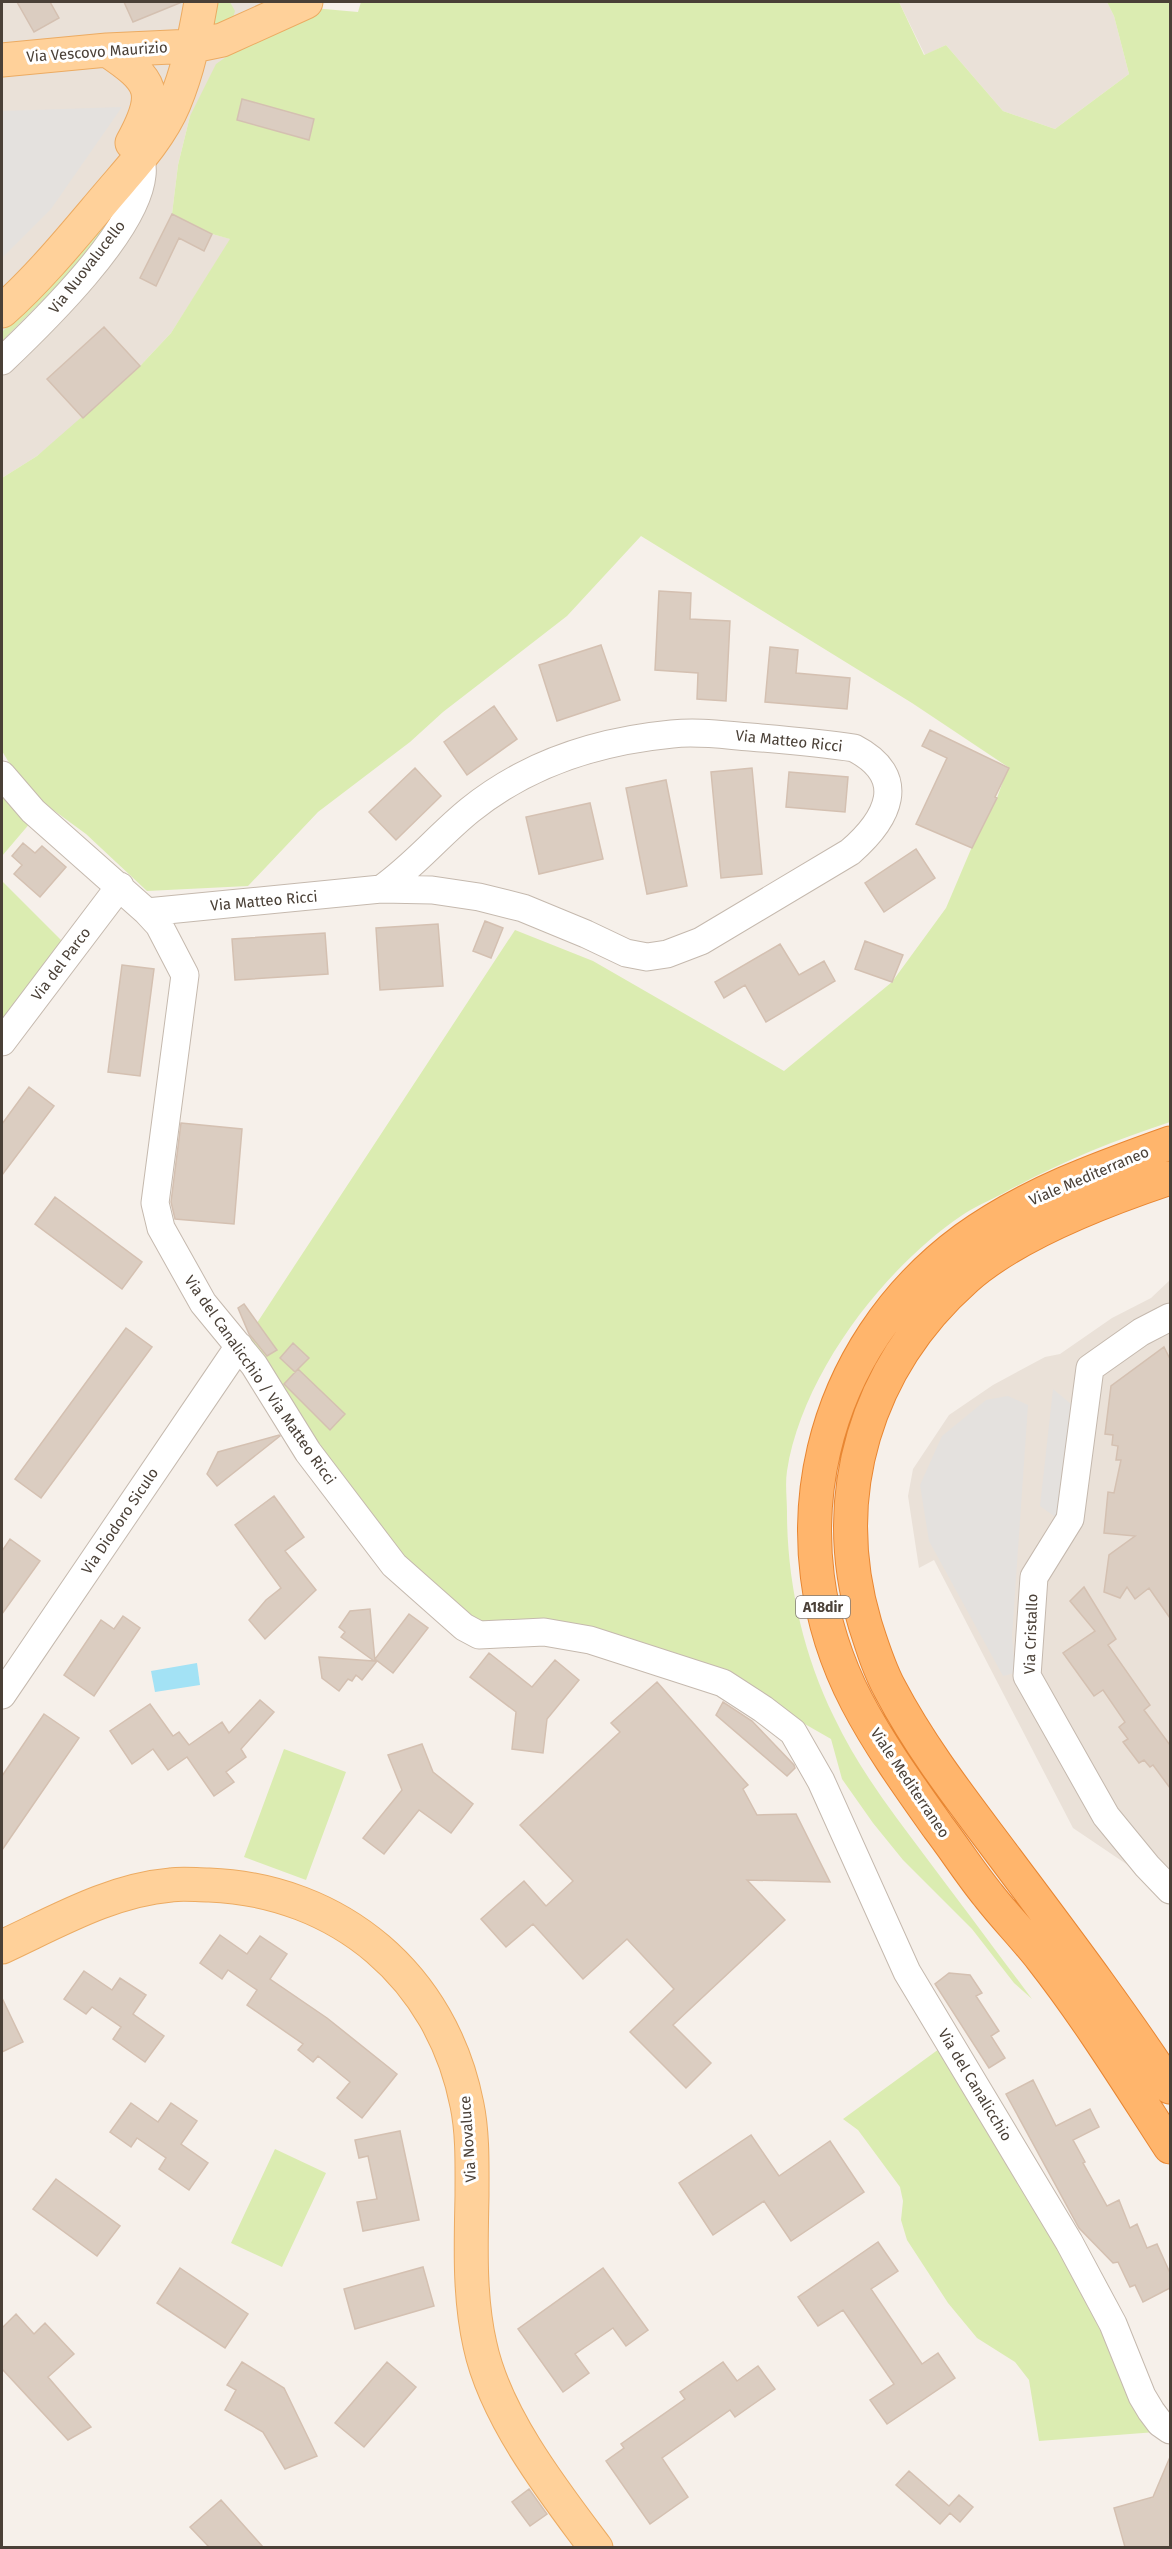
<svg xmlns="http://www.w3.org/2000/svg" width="1172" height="2549" viewBox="0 0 1172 2549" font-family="'Fira Sans',sans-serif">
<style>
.residential{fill:#eae1d8}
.green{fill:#dbecb1}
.parking{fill:#e4e1de}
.water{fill:#a3e2f5}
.building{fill:#dbcdc1;stroke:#d4c0b1;stroke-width:1.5}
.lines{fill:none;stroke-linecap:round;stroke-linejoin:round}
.minor-casing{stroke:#c5b9ae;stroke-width:29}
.major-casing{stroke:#ecab62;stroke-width:35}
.highway-casing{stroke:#e88632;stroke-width:35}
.minor{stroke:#fff;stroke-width:27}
.major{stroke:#ffd19a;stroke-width:33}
.highway{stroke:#ffb56c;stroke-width:33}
.labels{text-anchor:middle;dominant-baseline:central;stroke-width:6;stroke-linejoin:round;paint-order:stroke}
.shield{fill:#fff;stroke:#807973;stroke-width:1.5}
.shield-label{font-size:14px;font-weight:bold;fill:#4a4037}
.street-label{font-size:15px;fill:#4a4037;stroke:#fff}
</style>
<rect width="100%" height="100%" fill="#f6f0ea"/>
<path class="residential" d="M 2,2 L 327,2 L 313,8 L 190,116 L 178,165 L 172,214 L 212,234 L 231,239 L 171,333 L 140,366 L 83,418 L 37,456 L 2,478 Z
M 899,2 L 1107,2 L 1114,16 L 1129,74 L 1055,129 L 1003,111 L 946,45 L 925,55 Z
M 1170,1280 L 1170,1904 L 1147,1878 L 1073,1828 L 934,1560 L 919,1568 L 908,1496 L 913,1469 L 949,1415 L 993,1385 L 1045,1357 L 1060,1354 L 1112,1318 L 1151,1298 Z"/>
<path class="green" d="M 215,2 L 230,2 L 235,11 L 233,18 L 215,24 L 211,19 Z
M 361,2 L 899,2 L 924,55 L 946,45 L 1003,111 L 1055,129 L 1129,74 L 1114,16 L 1107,2 L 1170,2 L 1170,1122 C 1112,1141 1056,1164 1002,1194 C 988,1201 974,1207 961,1216 C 882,1270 802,1375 787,1471 C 785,1484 787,1499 787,1512 C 787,1582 803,1654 834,1717 C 858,1768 892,1812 925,1856 C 961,1904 997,1952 1032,1999 L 1014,1983 L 972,1929 L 903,1860 L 873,1823 L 842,1779 L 831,1739 L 726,1679 L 479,1627 L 402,1563 L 260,1360 L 249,1335 L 515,930 L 593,961 L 784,1071 L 892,982 L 946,908 L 977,835 L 997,798 L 1008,767 L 912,703 L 641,536 L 567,616 L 443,712 L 410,742 L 318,812 L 248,886 L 147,891 L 86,834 L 41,801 L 20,781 L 2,751 L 2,478 L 37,456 L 140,366 L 171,333 L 230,239 L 212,234 L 172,214 L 178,165 L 190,116 L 216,64 L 243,45 L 313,8 L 358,12 Z
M 118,203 L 123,207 L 74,269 L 2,341 L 2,332 L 31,303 Z
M 2,790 L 31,822 L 2,856 Z
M 2,881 L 62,941 L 2,1023 Z
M 284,1749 L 346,1772 L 306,1880 L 244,1857 Z
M 939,2049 L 1074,2272 L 1156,2432 L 1039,2441 L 1029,2380 L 1015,2362 L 977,2338 L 948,2303 L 907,2240 L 901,2220 L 903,2201 L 900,2187 L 858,2130 L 843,2119 Z
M 275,2149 L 326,2173 L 282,2267 L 231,2243 Z"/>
<path class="parking" d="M 122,107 L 51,209 L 2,258 L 2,111 Z
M 1053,1389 L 1077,1409 L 1061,1521 L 1040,1506 Z
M 1008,1396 L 1028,1405 L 1012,1636 L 1015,1673 L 1003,1676 L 929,1541 L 920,1485 L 942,1436 L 986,1400 Z"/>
<path class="water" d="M 197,1663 L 200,1685 L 155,1692 L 151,1671 Z"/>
<path class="building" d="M 17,2 L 50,2 L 59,18 L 34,32 Z
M 124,2 L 182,2 L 133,22 Z
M 242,99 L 314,119 L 309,140 L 237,120 Z
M 172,214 L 212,234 L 204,251 L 179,238 L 156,286 L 140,278 Z
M 104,327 L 140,366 L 83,418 L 47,379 Z
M 659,591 L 691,593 L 690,619 L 730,621 L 726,701 L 697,699 L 698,673 L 655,670 Z
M 601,645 L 620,700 L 557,721 L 539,665 Z
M 770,647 L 798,650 L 796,673 L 850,678 L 847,709 L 765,702 Z
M 494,706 L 517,739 L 467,775 L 444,742 Z
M 930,730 L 1009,768 L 995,797 L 997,798 L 972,848 L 916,824 L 947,758 L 922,746 Z
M 415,768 L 441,796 L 396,840 L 369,812 Z
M 752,768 L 762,874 L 721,878 L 711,772 Z
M 789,772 L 848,777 L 845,812 L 786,807 Z
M 666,780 L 687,886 L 647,894 L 626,788 Z
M 590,803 L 603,859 L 539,874 L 526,817 Z
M 23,843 L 35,853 L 42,846 L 66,867 L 40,897 L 14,874 L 22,865 L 12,856 Z
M 916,849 L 935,878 L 884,912 L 865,883 Z
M 485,921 L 503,928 L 491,958 L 473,951 Z
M 438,924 L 443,986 L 380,990 L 376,928 Z
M 325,933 L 328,974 L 235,980 L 232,939 Z
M 865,941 L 903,955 L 892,982 L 855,969 Z
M 780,944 L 799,975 L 824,961 L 835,981 L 766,1022 L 745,985 L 724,998 L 715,982 Z
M 122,965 L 154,969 L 140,1076 L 108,1072 Z
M 29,1087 L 54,1106 L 2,1175 L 2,1124 Z
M 181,1123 L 242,1129 L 234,1224 L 175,1219 L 171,1202 Z
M 55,1197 L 142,1262 L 122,1289 L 35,1224 Z
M 244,1304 L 277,1350 L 267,1356 L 249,1334 L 238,1308 Z
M 126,1328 L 152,1347 L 41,1498 L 15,1479 Z
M 293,1343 L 309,1358 L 295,1372 L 280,1358 Z
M 1164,1347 L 1170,1359 L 1170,1618 L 1149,1588 L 1135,1599 L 1127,1587 L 1120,1598 L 1104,1592 L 1109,1555 L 1135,1536 L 1104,1533 L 1108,1492 L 1114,1493 L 1121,1460 L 1116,1460 L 1118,1446 L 1112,1445 L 1113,1435 L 1105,1434 L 1111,1386 Z
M 298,1369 L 345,1414 L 330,1430 L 284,1384 Z
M 279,1435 L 280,1436 L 217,1486 L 207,1474 L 218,1452 Z
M 274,1496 L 304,1537 L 285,1551 L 316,1590 L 265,1639 L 249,1620 L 266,1600 L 281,1588 L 235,1525 Z
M 10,1539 L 40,1561 L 2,1614 L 2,1551 Z
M 1084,1587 L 1116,1639 L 1108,1645 L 1150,1705 L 1144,1710 L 1170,1745 L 1170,1788 L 1153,1765 L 1150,1767 L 1144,1760 L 1139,1763 L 1123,1742 L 1128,1739 L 1119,1727 L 1125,1722 L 1103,1690 L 1094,1696 L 1063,1653 L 1095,1631 L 1070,1601 Z
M 370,1609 L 375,1661 L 377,1661 L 362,1680 L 356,1675 L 352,1681 L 348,1679 L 339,1691 L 322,1678 L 319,1657 L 374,1661 L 341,1637 L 345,1632 L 339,1627 L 350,1611 Z
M 409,1614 L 428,1628 L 393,1673 L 375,1659 Z
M 123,1616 L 140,1628 L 94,1696 L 64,1675 L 101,1620 L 114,1629 Z
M 489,1653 L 532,1687 L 555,1660 L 579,1680 L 547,1719 L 543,1753 L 512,1749 L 516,1712 L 470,1677 Z
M 657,1682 L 748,1785 L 743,1789 L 757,1815 L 796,1814 L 830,1882 L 747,1880 L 785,1920 L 673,2025 L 711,2063 L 686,2088 L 630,2032 L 674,1989 L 627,1939 L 583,1979 L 533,1924 L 506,1947 L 481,1919 L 524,1881 L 546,1906 L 573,1881 L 520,1825 L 620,1732 L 611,1723 Z
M 260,1700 L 274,1712 L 241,1749 L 246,1757 L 226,1772 L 234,1782 L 214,1796 L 187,1757 L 168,1770 L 153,1749 L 132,1764 L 110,1731 L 150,1704 L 173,1736 L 179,1732 L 189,1745 L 222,1722 L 229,1733 Z
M 723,1702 L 752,1721 L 794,1765 L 795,1768 L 787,1776 L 716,1715 Z
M 44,1714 L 79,1738 L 2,1850 L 2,1776 Z
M 422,1744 L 433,1772 L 473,1804 L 451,1833 L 419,1810 L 384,1854 L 363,1838 L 402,1790 L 388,1755 Z
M 220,1935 L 247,1954 L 260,1936 L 287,1954 L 270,1979 L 327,2018 L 397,2074 L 362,2118 L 337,2098 L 350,2082 L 318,2056 L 313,2062 L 298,2050 L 303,2044 L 247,2005 L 257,1990 L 228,1970 L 222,1979 L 200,1963 Z
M 84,1971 L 112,1990 L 120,1978 L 146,1995 L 133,2014 L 164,2036 L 145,2062 L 113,2039 L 121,2027 L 92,2007 L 86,2014 L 64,1999 Z
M 949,1973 L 970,1975 L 982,1993 L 976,1996 L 999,2031 L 991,2036 L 1005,2058 L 989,2068 L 935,1984 Z
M 2,1998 L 23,2042 L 2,2052 Z
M 1033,2080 L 1056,2126 L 1090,2109 L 1099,2127 L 1073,2140 L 1085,2162 L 1083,2163 L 1107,2206 L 1119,2200 L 1130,2228 L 1137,2224 L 1147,2248 L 1157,2244 L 1170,2273 L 1170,2288 L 1143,2302 L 1135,2285 L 1130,2287 L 1118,2262 L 1113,2263 L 1079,2228 L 1006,2094 Z
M 131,2103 L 158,2122 L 171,2103 L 197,2121 L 181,2144 L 208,2163 L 189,2190 L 159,2169 L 166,2158 L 137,2138 L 131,2147 L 110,2132 Z
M 400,2131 L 419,2220 L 363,2231 L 357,2202 L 377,2199 L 368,2156 L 359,2158 L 355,2140 Z
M 751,2135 L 779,2176 L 830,2141 L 864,2192 L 791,2241 L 764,2201 L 713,2235 L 679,2183 Z
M 56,2179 L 120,2226 L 97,2256 L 33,2209 Z
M 878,2242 L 898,2271 L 871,2289 L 922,2364 L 938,2353 L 955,2378 L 887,2424 L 870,2400 L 894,2384 L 843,2310 L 818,2326 L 798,2297 Z
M 423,2267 L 434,2306 L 355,2329 L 344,2289 Z
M 180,2268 L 248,2314 L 225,2348 L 157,2303 Z
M 603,2268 L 648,2330 L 626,2346 L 613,2328 L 575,2354 L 589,2373 L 563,2392 L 518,2329 Z
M 16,2314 L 34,2334 L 45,2323 L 74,2354 L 48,2377 L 91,2427 L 68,2440 L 2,2369 L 2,2328 Z
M 242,2362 L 284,2388 L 317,2456 L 285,2469 L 263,2432 L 225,2410 L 236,2390 L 227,2385 Z
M 387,2362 L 416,2387 L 364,2447 L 335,2423 Z
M 723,2362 L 737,2381 L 758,2366 L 775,2389 L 735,2417 L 730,2410 L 662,2458 L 688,2497 L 650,2524 L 606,2461 L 624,2448 L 621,2444 L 685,2399 L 680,2392 Z
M 1170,2457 L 1170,2547 L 1125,2547 L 1114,2508 L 1153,2497 Z
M 909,2471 L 949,2506 L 959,2495 L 973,2507 L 960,2522 L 950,2513 L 940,2524 L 896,2485 Z
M 529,2489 L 547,2514 L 530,2526 L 512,2502 Z
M 221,2500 L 263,2547 L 209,2547 L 190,2527 Z"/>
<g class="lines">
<defs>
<path id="minor" d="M 2,361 C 42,323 137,231 142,175 C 143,169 142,163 141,157
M 2,775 L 33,811 L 147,912 L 159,925 L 185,975 L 155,1203 L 161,1228 L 203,1303 L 254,1365 L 308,1452 L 394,1565 L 464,1627 L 479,1635 L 544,1632 L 590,1640 L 723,1683 L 763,1709 L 793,1732 L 821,1781 L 907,1972 L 1069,2242 L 1113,2324 L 1142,2396 L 1151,2411 L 1160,2423 L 1170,2430
M 147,912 L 381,889 L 432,890 L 479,897 L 523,908 L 586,934 L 626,953 L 647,957 L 667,954 L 701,941 L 850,852 C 888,819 910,777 854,748 C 820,743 785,740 750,737 C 724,735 698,731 672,734 C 599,741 527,764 470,810 C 439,835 414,866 381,889
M 2,1042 L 120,886
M 1170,1317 L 1141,1332 L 1090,1368 L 1070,1519 L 1034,1577 L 1027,1676 L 1106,1816 L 1147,1866 L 1170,1890
M 2,1695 L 239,1346"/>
<path id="major" d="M 107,50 C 153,81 160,92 132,143
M 2,60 L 107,50 L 193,46 L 222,40 L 306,2
M 2,311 C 39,278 71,239 104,200 C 129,170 159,140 174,104 C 188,71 195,36 201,2
M 2,1947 C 56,1922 111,1890 171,1885 C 183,1883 196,1885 209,1885 C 340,1890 442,1977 467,2105 C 473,2134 472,2166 472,2196 C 471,2245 469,2297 480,2345 C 495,2416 553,2491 596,2548"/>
<path id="highway" d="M 1170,1143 C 1100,1168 1027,1194 965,1239 C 818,1347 772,1539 857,1702 C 880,1746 909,1786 938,1827 C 955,1849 970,1873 988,1895 C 1005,1917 1025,1937 1042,1959 C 1089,2019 1129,2084 1170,2147
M 1170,1178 C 1107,1199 1016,1234 966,1278 C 866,1367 827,1495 865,1624 C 872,1646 879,1669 890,1689 C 922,1750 965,1804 1006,1859 C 1062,1934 1119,2009 1170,2087"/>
</defs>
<use href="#minor" class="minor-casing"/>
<use href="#major" class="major-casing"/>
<use href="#highway" class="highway-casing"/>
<use href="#minor" class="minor"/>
<use href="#major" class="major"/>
<use href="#highway" class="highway"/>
</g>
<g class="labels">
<rect class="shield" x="796" y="1596" width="54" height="22" rx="4.5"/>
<g class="shield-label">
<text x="823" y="1607">A18dir</text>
</g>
<g class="street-label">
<text transform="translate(97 52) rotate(-4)">Via Vescovo Maurizio</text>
<text transform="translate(87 267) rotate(-52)">Via Nuovalucello</text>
<text transform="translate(789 741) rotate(6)">Via Matteo Ricci</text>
<text transform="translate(264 901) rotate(-5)">Via Matteo Ricci</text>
<text transform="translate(61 964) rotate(-53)">Via del Parco</text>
<text transform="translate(1089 1176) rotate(-23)">Viale Mediterraneo</text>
<text transform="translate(260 1380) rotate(55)">Via del Canalicchio / Via Matteo Ricci</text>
<text transform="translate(120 1521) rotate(-56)">Via Diodoro Siculo</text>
<text transform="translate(1031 1634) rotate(-88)">Via Cristallo</text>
<text transform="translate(910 1783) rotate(56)">Viale Mediterraneo</text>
<text transform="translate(975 2085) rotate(59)">Via del Canalicchio</text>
<text transform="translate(468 2139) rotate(-94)">Via Novaluce</text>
</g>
</g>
<rect width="1172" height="2549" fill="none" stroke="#4a4037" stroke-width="6"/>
</svg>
